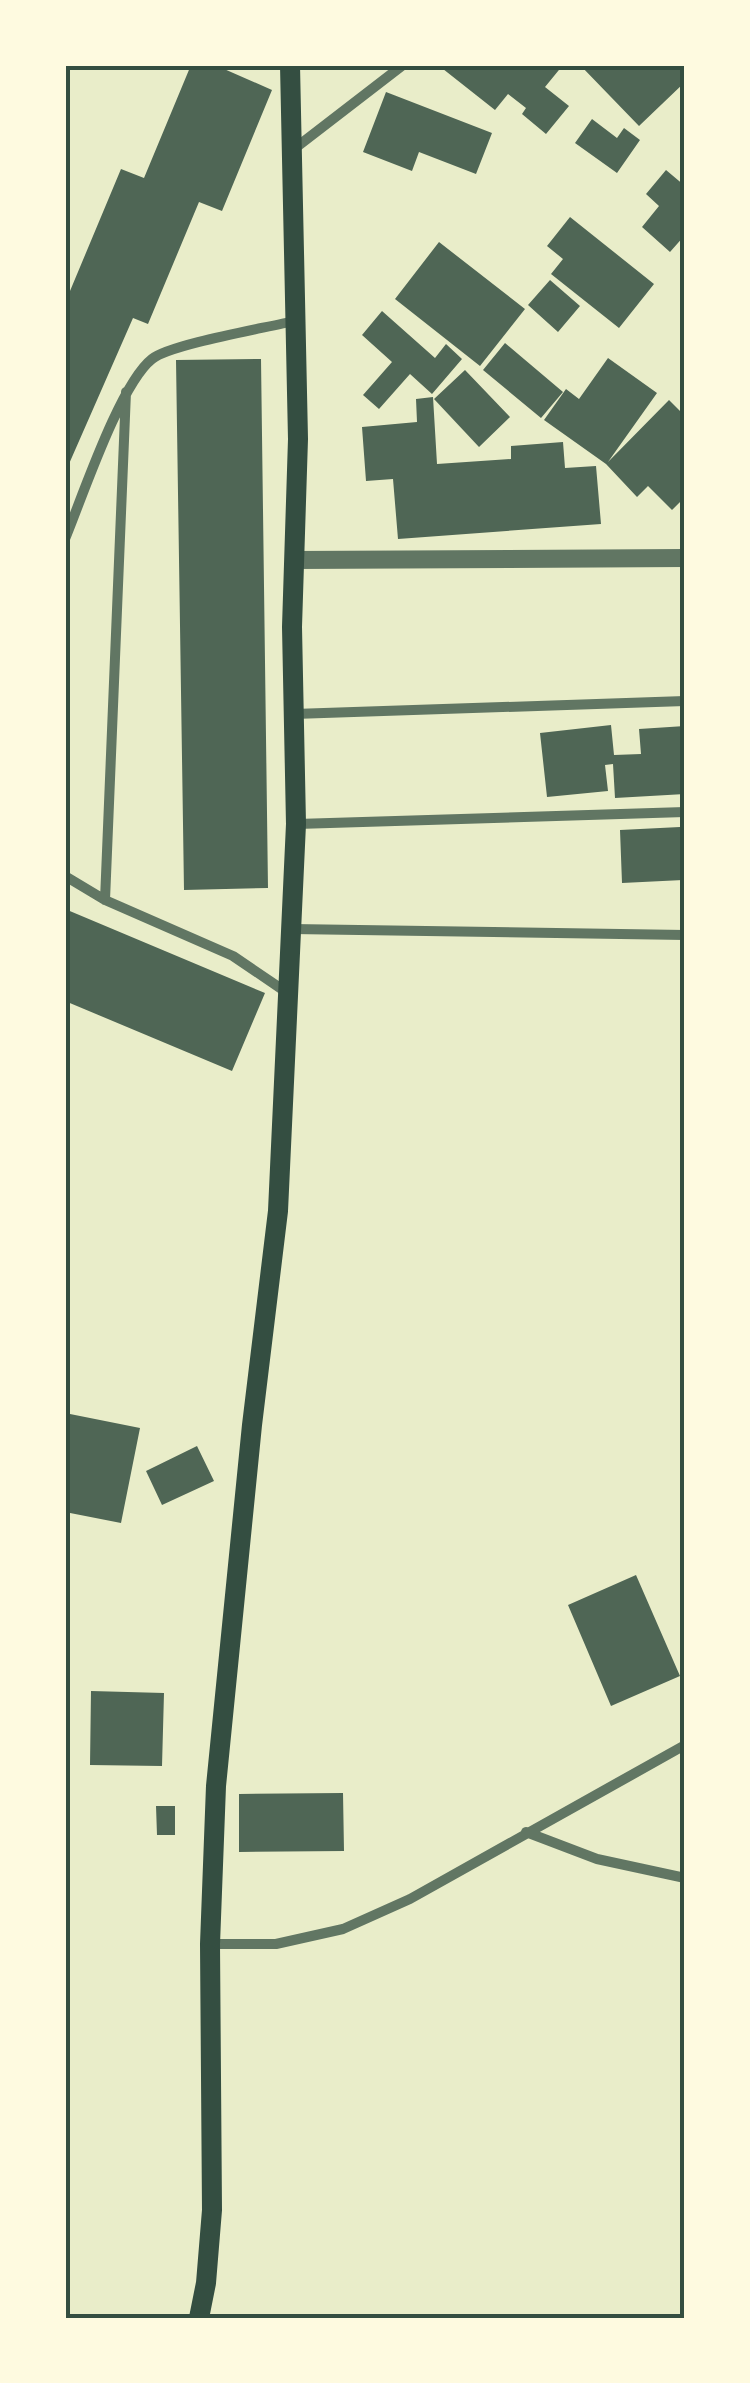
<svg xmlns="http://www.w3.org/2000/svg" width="750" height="2383" viewBox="0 0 750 2383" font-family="Lato,sans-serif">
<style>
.building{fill:#4f6655}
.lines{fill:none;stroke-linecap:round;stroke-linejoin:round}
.minor{stroke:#617663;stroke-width:10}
.tertiary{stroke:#617663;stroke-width:18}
.secondary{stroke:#344e41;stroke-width:20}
.neatline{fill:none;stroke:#344e41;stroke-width:4}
</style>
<rect width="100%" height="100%" fill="#e9edc9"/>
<path class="building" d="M 191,65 L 215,65 L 272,90 L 222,211 L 199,202 L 148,324 L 133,318 L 65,473 L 65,289 L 70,291 L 121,169 L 144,178 Z
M 438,65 L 563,65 L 545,87 L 569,106 L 546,134 L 522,114 L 526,108 L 508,94 L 495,110 Z
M 580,65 L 685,65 L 685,82 L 639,126 Z
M 386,92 L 492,133 L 476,174 L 419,152 L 412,171 L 363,152 Z
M 592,119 L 617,138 L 624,128 L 640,140 L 617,173 L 575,143 Z
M 666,170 L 685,186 L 685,235 L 670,252 L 642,227 L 659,206 L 646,194 Z
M 570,217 L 654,284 L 619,328 L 551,274 L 563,259 L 547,246 Z
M 439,242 L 525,309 L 480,366 L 395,299 Z
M 550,280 L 580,306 L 558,332 L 528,305 Z
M 382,311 L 435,358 L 446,344 L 462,359 L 432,394 L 410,374 L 379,409 L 363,395 L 392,362 L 362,335 Z
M 505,343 L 563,392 L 541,418 L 483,370 Z
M 608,358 L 657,393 L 608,462 L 669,400 L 685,416 L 685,497 L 672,510 L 648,486 L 637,497 L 606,464 L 544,420 L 566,389 L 579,399 Z
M 261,359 L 268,888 L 184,890 L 176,360 Z
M 465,370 L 510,417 L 479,447 L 434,399 Z
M 433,397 L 437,464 L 511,459 L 511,446 L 563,442 L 565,468 L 596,466 L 601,524 L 398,539 L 393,479 L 366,481 L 362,427 L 417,422 L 416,399 Z
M 611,725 L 614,755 L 641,754 L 639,729 L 685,726 L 685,794 L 615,798 L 613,764 L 605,765 L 608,791 L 547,797 L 540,733 Z
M 680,827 L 683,880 L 622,883 L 620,830 Z
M 65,909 L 265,993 L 232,1071 L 65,1001 Z
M 65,1413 L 140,1428 L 121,1523 L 65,1512 Z
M 197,1446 L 214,1481 L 162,1505 L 146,1471 Z
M 636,1575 L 680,1676 L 611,1706 L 568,1605 Z
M 91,1691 L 164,1693 L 162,1766 L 90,1765 Z
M 343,1793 L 344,1851 L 239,1852 L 239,1794 Z
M 156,1806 L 175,1806 L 175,1835 L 157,1835 Z"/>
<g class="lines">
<path class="minor" d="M 294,149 L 403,65
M 65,539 C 82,498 120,384 152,359 C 171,344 266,328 294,321
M 294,714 L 685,701
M 297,824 L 685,812
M 65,876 L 105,900 L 233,956 L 286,992
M 105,900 L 126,392
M 292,929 L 685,935
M 526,1832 L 597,1859 L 685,1878
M 210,1944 L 276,1944 L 343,1929 L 410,1899 L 685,1745"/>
<path class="tertiary" d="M 294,560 L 685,558"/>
<path class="secondary" d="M 199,2318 L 206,2283 L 212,2210 L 210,1944 L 216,1786 L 252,1425 L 278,1211 L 296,824 L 292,627 L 298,439 L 290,65"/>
</g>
<rect width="750" height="2383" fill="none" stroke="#fefae0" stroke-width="135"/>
<rect x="68" y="68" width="614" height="2248" class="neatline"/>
</svg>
